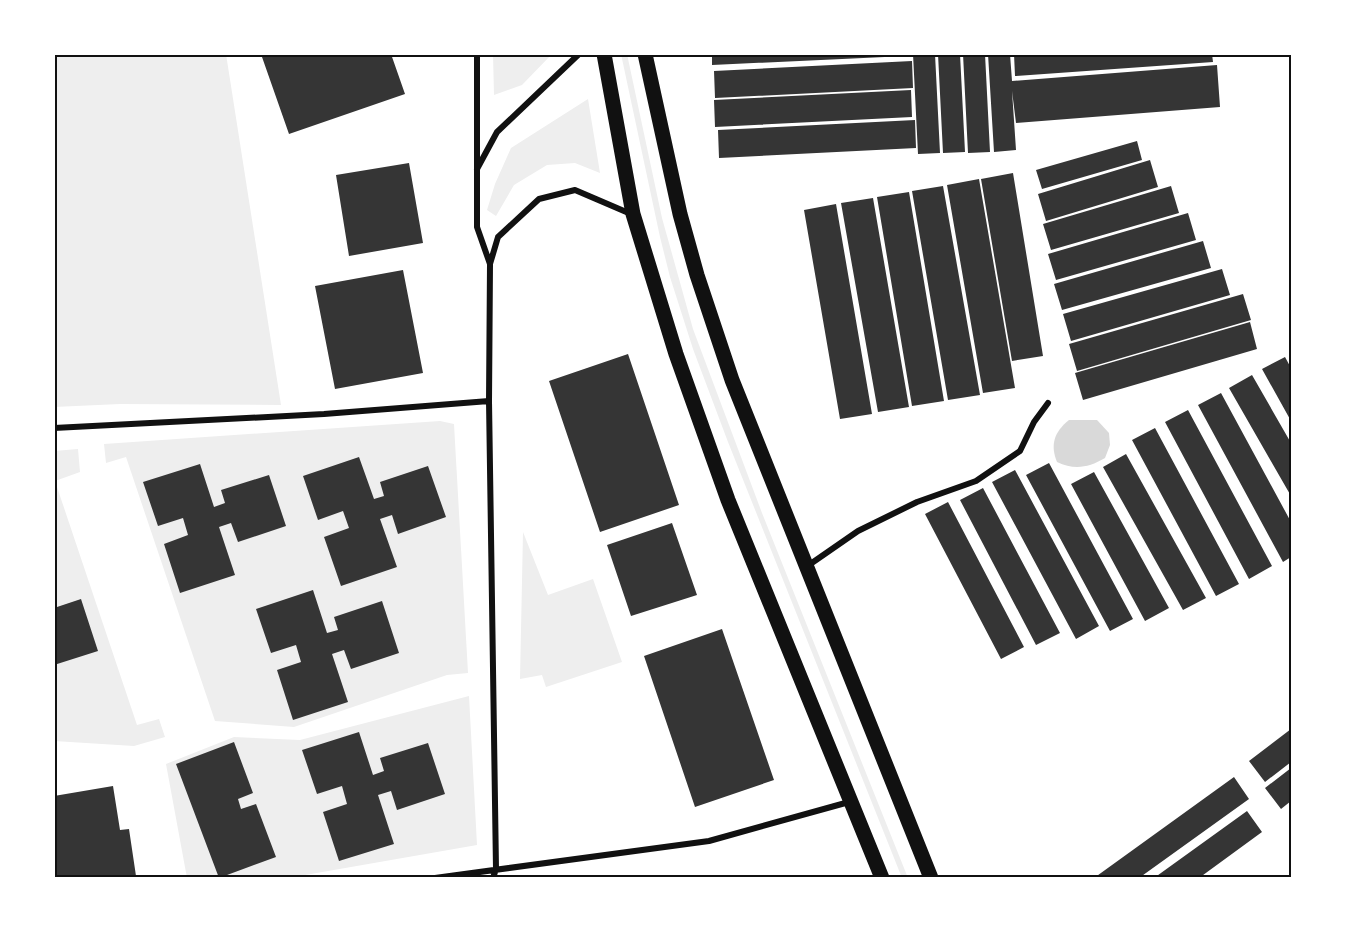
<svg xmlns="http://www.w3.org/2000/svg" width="1345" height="932" viewBox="0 0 1345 932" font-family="Lato,sans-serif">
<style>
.green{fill:#eee}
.water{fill:#d9d9d9}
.building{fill:#353535}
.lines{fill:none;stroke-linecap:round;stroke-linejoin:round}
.minor{stroke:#111;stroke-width:6}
.primary{stroke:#111;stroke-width:15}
.neatline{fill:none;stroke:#111;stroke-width:2}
</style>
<rect width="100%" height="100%" fill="#fff"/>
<path class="green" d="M 54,54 L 226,54 L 281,405 L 120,404 L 54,407 Z
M 493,54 L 552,54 L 522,85 L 494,95 Z
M 621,54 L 627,54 L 662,218 L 693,329 L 762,513 L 908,878 L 902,878 L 728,442 L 693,349 L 670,277 L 660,237 Z
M 588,99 L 600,173 L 575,163 L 547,165 L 514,185 L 496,216 L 487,210 L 495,184 L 511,148 Z
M 440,421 L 454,424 L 468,673 L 447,675 L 294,727 L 215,721 L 126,457 L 106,463 L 104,444 Z
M 78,449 L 80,472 L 55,481 L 137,725 L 159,719 L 165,737 L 134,746 L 54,741 L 54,451 Z
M 523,532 L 548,595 L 593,579 L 622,662 L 546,687 L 542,675 L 520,679 Z
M 469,696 L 477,845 L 288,878 L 187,878 L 166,764 L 234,737 L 300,740 Z"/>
<path class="water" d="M 1069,420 L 1097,420 L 1109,433 L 1110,445 L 1105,458 C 1088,468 1074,470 1057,462 C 1050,445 1054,432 1069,420 Z"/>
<path class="building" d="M 272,54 L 391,54 L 405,94 L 289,134 L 262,57 Z
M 712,54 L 906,54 L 906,56 L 712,65 Z
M 913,54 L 935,54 L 940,153 L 918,154 Z
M 938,54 L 960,54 L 965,152 L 943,153 Z
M 963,54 L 985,54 L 990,152 L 968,153 Z
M 988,54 L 1010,54 L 1012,81 L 1217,65 L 1220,107 L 1016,123 L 1012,91 L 1016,150 L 994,152 Z
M 1014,54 L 1212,54 L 1213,62 L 1015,76 Z
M 912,61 L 913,88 L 715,98 L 714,71 Z
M 911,90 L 912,117 L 715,127 L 714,100 Z
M 915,120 L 916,148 L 719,158 L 718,130 Z
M 1137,141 L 1142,160 L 1042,189 L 1036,170 Z
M 1150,160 L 1158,187 L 1046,221 L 1038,194 Z
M 409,163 L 423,243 L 349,256 L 336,175 Z
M 1013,173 L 1043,356 L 1012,361 L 981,179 Z
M 979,179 L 1015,388 L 983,393 L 947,185 Z
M 943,186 L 980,395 L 948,400 L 912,191 Z
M 1171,186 L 1179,213 L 1051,250 L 1043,224 Z
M 909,192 L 944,401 L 912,406 L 877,197 Z
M 873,198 L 909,407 L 878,412 L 841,203 Z
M 836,204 L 872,414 L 840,419 L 804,210 Z
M 1188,213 L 1196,240 L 1056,280 L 1048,254 Z
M 1203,241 L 1211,268 L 1062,310 L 1054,284 Z
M 1222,269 L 1230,295 L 1071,341 L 1063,314 Z
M 403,270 L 423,373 L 335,389 L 315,286 Z
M 1243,294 L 1251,320 L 1077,371 L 1069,344 Z
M 1250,322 L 1257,349 L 1083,400 L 1075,373 Z
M 628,354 L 679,505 L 600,532 L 549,381 Z
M 1285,357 L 1291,368 L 1291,421 L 1262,369 Z
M 1252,375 L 1291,443 L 1291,496 L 1229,388 Z
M 1221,393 L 1291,522 L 1291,557 L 1283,562 L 1198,405 Z
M 1188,410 L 1272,566 L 1249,579 L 1165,422 Z
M 1155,428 L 1239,584 L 1216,596 L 1132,440 Z
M 1126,454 L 1206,598 L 1183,610 L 1103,467 Z
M 359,457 L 374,499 L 384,496 L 380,482 L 428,466 L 446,517 L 398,534 L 392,515 L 380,519 L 397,567 L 341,586 L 324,537 L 349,528 L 343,511 L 318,520 L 303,476 Z
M 1049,463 L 1133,619 L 1110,631 L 1026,475 Z
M 200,464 L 214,507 L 225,503 L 221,490 L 269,475 L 286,526 L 238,542 L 231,523 L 219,527 L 235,575 L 180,593 L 164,544 L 188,535 L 183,518 L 158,526 L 143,482 Z
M 1015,470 L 1099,626 L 1076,639 L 992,482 Z
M 1094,472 L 1169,608 L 1145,621 L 1071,484 Z
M 983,488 L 1060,633 L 1036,645 L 960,500 Z
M 948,502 L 1024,647 L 1001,659 L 925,514 Z
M 672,523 L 697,595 L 631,616 L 607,545 Z
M 313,590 L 327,633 L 338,630 L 334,617 L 382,601 L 399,653 L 351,669 L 344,650 L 332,654 L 348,702 L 293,720 L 277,670 L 301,662 L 296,645 L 271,653 L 256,609 Z
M 81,599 L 98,651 L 54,665 L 54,608 Z
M 722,629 L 774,780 L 695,807 L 644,656 Z
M 1291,729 L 1291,762 L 1265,782 L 1249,761 Z
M 359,732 L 373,775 L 384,771 L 380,758 L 428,743 L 445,794 L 397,810 L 391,791 L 378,795 L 394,844 L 339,861 L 323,812 L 347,804 L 342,786 L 317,794 L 302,750 Z
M 234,742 L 253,793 L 238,799 L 241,809 L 256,804 L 276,857 L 219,878 L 176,764 Z
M 1291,768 L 1291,801 L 1281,809 L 1265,788 Z
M 1234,777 L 1249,799 L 1139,878 L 1094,878 Z
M 113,786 L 120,830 L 129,829 L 136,876 L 125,878 L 54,878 L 54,796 Z
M 1247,811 L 1262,832 L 1199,878 L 1154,878 Z"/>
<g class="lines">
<path class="minor" d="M 477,54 L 477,227 L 490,264 L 489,401 L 496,869 L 493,878
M 477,169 L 497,132 L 579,54
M 490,264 L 498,237 L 539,199 L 575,190 L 631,214
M 54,428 L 324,414 L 489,401
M 806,567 L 858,531 L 917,502 L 976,481 L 1020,451 L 1034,422 L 1048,403
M 435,878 L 709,841 L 849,802"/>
<path class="primary" d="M 604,54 L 633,214 L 676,354 L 728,500 L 882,878
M 645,54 L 680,214 L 697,275 L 732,380 L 931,878"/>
</g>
<rect width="1345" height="932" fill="none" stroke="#ffffff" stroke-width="111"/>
<rect x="56" y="56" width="1234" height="820" class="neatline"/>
</svg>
